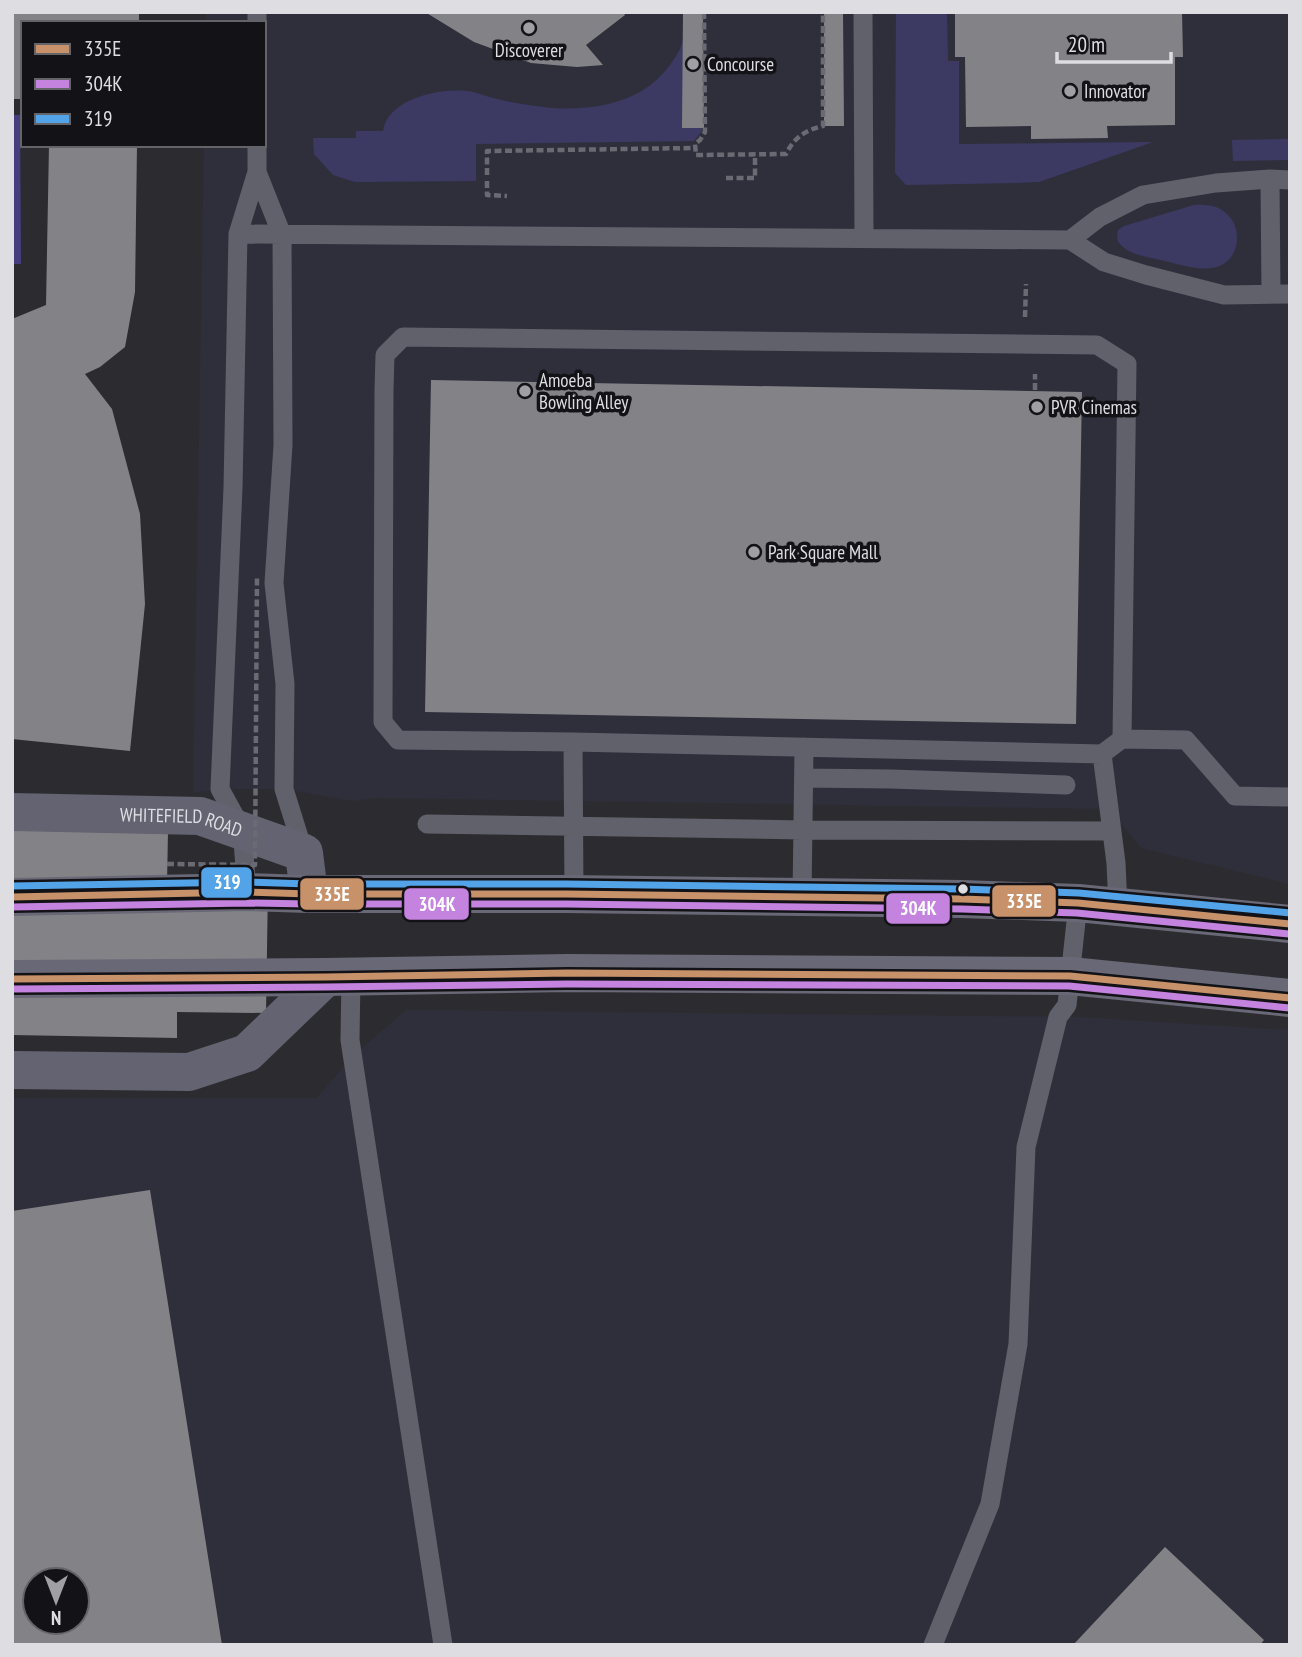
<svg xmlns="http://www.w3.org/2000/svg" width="1302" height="1657" viewBox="0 0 1302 1657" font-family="'PT Sans Narrow',sans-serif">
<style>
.built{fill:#2f2f3c;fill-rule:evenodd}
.green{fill:#3c3a63}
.water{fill:#453e7e}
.building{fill:#838387;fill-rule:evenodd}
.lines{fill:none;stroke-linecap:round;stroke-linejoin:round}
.path{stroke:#6a6a73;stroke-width:4.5;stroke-dasharray:7 3.5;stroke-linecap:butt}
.lane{stroke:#61616c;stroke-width:19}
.secondary{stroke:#636371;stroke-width:38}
.primary{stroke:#696876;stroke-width:38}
.path-bridge{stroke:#6a6a73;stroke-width:4.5;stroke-dasharray:7 3.5;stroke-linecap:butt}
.bus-1-casing{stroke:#131317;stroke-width:12}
.bus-2-casing{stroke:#131317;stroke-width:12}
.bus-3-casing{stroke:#131317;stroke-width:12}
.bus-1{stroke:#c7916a;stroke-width:7}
.bus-2{stroke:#c483df;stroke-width:7}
.bus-3{stroke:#53a3e8;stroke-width:7}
.poi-dot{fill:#9f9fa4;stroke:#131317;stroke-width:2.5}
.bus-dot{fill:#dddde2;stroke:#131317;stroke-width:2.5}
.labels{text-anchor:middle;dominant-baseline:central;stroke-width:7;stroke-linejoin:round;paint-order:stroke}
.poi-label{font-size:19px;fill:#dddde2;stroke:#131317;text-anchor:start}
.street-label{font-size:19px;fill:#dddde2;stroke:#131317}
.line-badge{stroke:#131317;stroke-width:2.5}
.badge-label{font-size:19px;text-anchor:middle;font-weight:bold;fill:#fff}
</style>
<rect width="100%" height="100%" fill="#2c2c30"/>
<path class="built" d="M 206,12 L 1290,12 L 1290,884 L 1141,848 L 1109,809 L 373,798 L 352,801 L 284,789 L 220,789 L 193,793 L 204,145 L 264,145 L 264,23 L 206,23 Z
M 406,1010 L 1078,1017 L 1290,1030 L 1290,1645 L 12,1645 L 12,1098 L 317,1098 L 353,1056 ZM 35,1580 L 77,1580 L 77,1622 L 35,1622 Z"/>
<path class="green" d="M 701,12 L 702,131 L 694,141 L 476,144 L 476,181 L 355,182 L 333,175 L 314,154 L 313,138 L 356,138 L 356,131 L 383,131 C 388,99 439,88 467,91 C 477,92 485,96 493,98 C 512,103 533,106 552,108 C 580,110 610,107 636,94 C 655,85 670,68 680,49 C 683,43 683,35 687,29 C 690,23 696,17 701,12 Z
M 896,12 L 947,12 L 948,61 L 959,61 L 959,144 L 1153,142 L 1039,182 L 1015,183 L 906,185 L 895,173 Z
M 1290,139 L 1290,160 L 1233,161 L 1232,140 Z
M 1194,205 C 1210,204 1222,206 1232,220 C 1237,228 1238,237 1236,246 C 1227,281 1185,266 1161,260 C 1149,257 1130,255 1121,245 C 1116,241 1117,236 1118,230 L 1124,226 Z"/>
<path class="water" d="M 12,115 L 20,115 L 21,264 L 12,264 Z"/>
<path class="building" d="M 12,12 L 139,12 L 139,23 L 23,23 L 23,99 L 12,99 Z
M 425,12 L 623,12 L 625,15 L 586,45 L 603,65 L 577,67 L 531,63 L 474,42 Z
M 683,12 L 703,12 L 704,128 L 682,128 Z
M 824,12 L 843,12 L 844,126 L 824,126 Z
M 955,12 L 1182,12 L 1183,57 L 1175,57 L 1175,125 L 1107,126 L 1108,138 L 1031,139 L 1031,126 L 966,127 L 965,57 L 955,57 Z
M 49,145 L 137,145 L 135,292 L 125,347 L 100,367 L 85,374 L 112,409 L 140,514 L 145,604 L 130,751 L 12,739 L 12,319 L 46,305 Z
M 431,380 L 1082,392 L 1076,724 L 425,712 Z
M 12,829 L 168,831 L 167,884 L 268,885 L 266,1013 L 177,1012 L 177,1038 L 12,1035 Z
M 150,1190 L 222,1645 L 12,1645 L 12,1211 ZM 35,1580 L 77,1580 L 77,1622 L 35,1622 Z
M 1165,1547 L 1264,1640 L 1260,1645 L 1073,1645 Z"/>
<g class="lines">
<path class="path" d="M 704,12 L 705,132 L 700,140 L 695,144 L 696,155 L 786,154 C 794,138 805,130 823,126 L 823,12
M 487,175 L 487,151 L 695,148
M 726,178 L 755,178 L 755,155
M 487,181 L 487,195 L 507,196
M 1025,317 L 1026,284
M 1035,390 L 1035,374"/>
<path class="lane" d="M 257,12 L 257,23
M 863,12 L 864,238
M 257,172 L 282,235 L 283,445 L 274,583 L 285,684 L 284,789 L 304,853
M 1270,179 L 1271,294
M 238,234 L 1070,240 L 1104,262 L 1146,275 L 1224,295 L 1290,294
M 1070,240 L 1100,217 L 1143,195 L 1216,183 L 1270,179 L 1290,180
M 403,337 L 1097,345 L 1127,364 L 1122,739 L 1102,754 L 573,742 L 398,740 L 383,722 L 384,390 L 385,355 Z
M 1122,739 L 1186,740 L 1235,796 L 1290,797
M 573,742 L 574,894
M 1102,754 L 1116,863 L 1118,907
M 804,778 L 891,779 L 1066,785
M 427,824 L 804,830 L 1112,831
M 247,892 L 242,829 L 220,789 L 233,488 L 238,234 L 257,172 L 257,145
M 802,897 L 804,747
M 351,976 L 350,1040 L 443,1645
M 933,1645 L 990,1504 L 1018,1344 L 1026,1147 L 1058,1017 L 1067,1005 L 1078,903"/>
<g class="secondary">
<path id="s1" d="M 12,812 L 200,816 L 304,853 L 309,894"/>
<path d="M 12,1070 L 189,1072 L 247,1053 L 326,977"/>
</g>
<path class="primary" d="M 12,897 L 247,892 L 309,894 L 566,894 L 962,899 L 1078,903 L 1290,924
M 12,979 L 326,977 L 567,973 L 1070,976 L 1290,998"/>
<path class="path-bridge" d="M 167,864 L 255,865 L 257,576"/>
<defs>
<path id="bus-1" d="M 12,897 L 247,892 L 309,894 L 566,894 L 962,899 L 1078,903 L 1290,924
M 12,979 L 326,977 L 567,973 L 1070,976 L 1290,998"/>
<path id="bus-2" d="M 12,907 L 247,903 L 309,904 L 566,904 L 962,909 L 1077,913 L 1289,934
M 12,989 L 326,987 L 567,984 L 1069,986 L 1289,1008"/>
<path id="bus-3" d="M 12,886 L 247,882 L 309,884 L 566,884 L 962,889 L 1079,893 L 1290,913"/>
</defs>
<use href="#bus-1" class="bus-1-casing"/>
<use href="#bus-2" class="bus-2-casing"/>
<use href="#bus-3" class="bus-3-casing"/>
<use href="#bus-1" class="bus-1"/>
<use href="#bus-2" class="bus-2"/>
<use href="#bus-3" class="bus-3"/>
</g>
<g class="poi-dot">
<circle cx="529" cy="28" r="7"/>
<circle cx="693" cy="64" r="7"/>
<circle cx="1070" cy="91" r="7"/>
<circle cx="525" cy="391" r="7"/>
<circle cx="1037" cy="407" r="7"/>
<circle cx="754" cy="552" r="7"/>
</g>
<circle class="bus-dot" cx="963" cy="889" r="6"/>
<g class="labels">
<g class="poi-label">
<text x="529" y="50" text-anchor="middle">Discoverer</text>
<text x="707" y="64">Concourse</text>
<text x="1084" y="91">Innovator</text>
<text x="539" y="380">Amoeba<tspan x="539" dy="22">Bowling Alley</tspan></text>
<text x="1051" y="407">PVR Cinemas</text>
<text x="768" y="552">Park Square Mall</text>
</g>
<g class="street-label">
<text stroke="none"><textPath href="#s1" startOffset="170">WHITEFIELD ROAD</textPath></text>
</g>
</g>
<g class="line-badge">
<rect x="200" y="866" width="53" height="33" rx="7" fill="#53a3e8"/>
<rect x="299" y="877" width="66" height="34" rx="7" fill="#c7916a"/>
<rect x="991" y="884" width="66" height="34" rx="7" fill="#c7916a"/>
<rect x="403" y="887" width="67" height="34" rx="7" fill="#c483df"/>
<rect x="885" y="892" width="66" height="33" rx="7" fill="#c483df"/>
</g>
<g class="badge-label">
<text x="227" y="889">319</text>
<text x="332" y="901">335E</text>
<text x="1024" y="908">335E</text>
<text x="437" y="911">304K</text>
<text x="918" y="915">304K</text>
</g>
<rect width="1302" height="1657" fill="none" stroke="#dddde2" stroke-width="28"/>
<rect x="21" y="21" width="245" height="126" fill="#131317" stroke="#646468" stroke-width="2"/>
<rect x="35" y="44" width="35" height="10" fill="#c7916a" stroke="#646468" stroke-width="2"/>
<text x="84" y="56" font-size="21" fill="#dddde2">335E</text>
<rect x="35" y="79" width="35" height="10" fill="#c483df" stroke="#646468" stroke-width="2"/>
<text x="84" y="91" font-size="21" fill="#dddde2">304K</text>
<rect x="35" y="114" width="35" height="10" fill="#53a3e8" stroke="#646468" stroke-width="2"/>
<text x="84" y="126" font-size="21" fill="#dddde2">319</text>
<g transform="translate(56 1601) rotate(180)"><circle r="33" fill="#131317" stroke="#646468" stroke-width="2"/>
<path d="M0-5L12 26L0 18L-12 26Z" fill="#9f9fa4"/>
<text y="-10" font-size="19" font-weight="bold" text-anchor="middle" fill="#dddde2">N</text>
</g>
<path d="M1057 52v10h114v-10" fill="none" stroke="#dddde2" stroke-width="3.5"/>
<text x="1068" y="52" font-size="21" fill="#dddde2" stroke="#131317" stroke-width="5" paint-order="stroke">20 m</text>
</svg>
